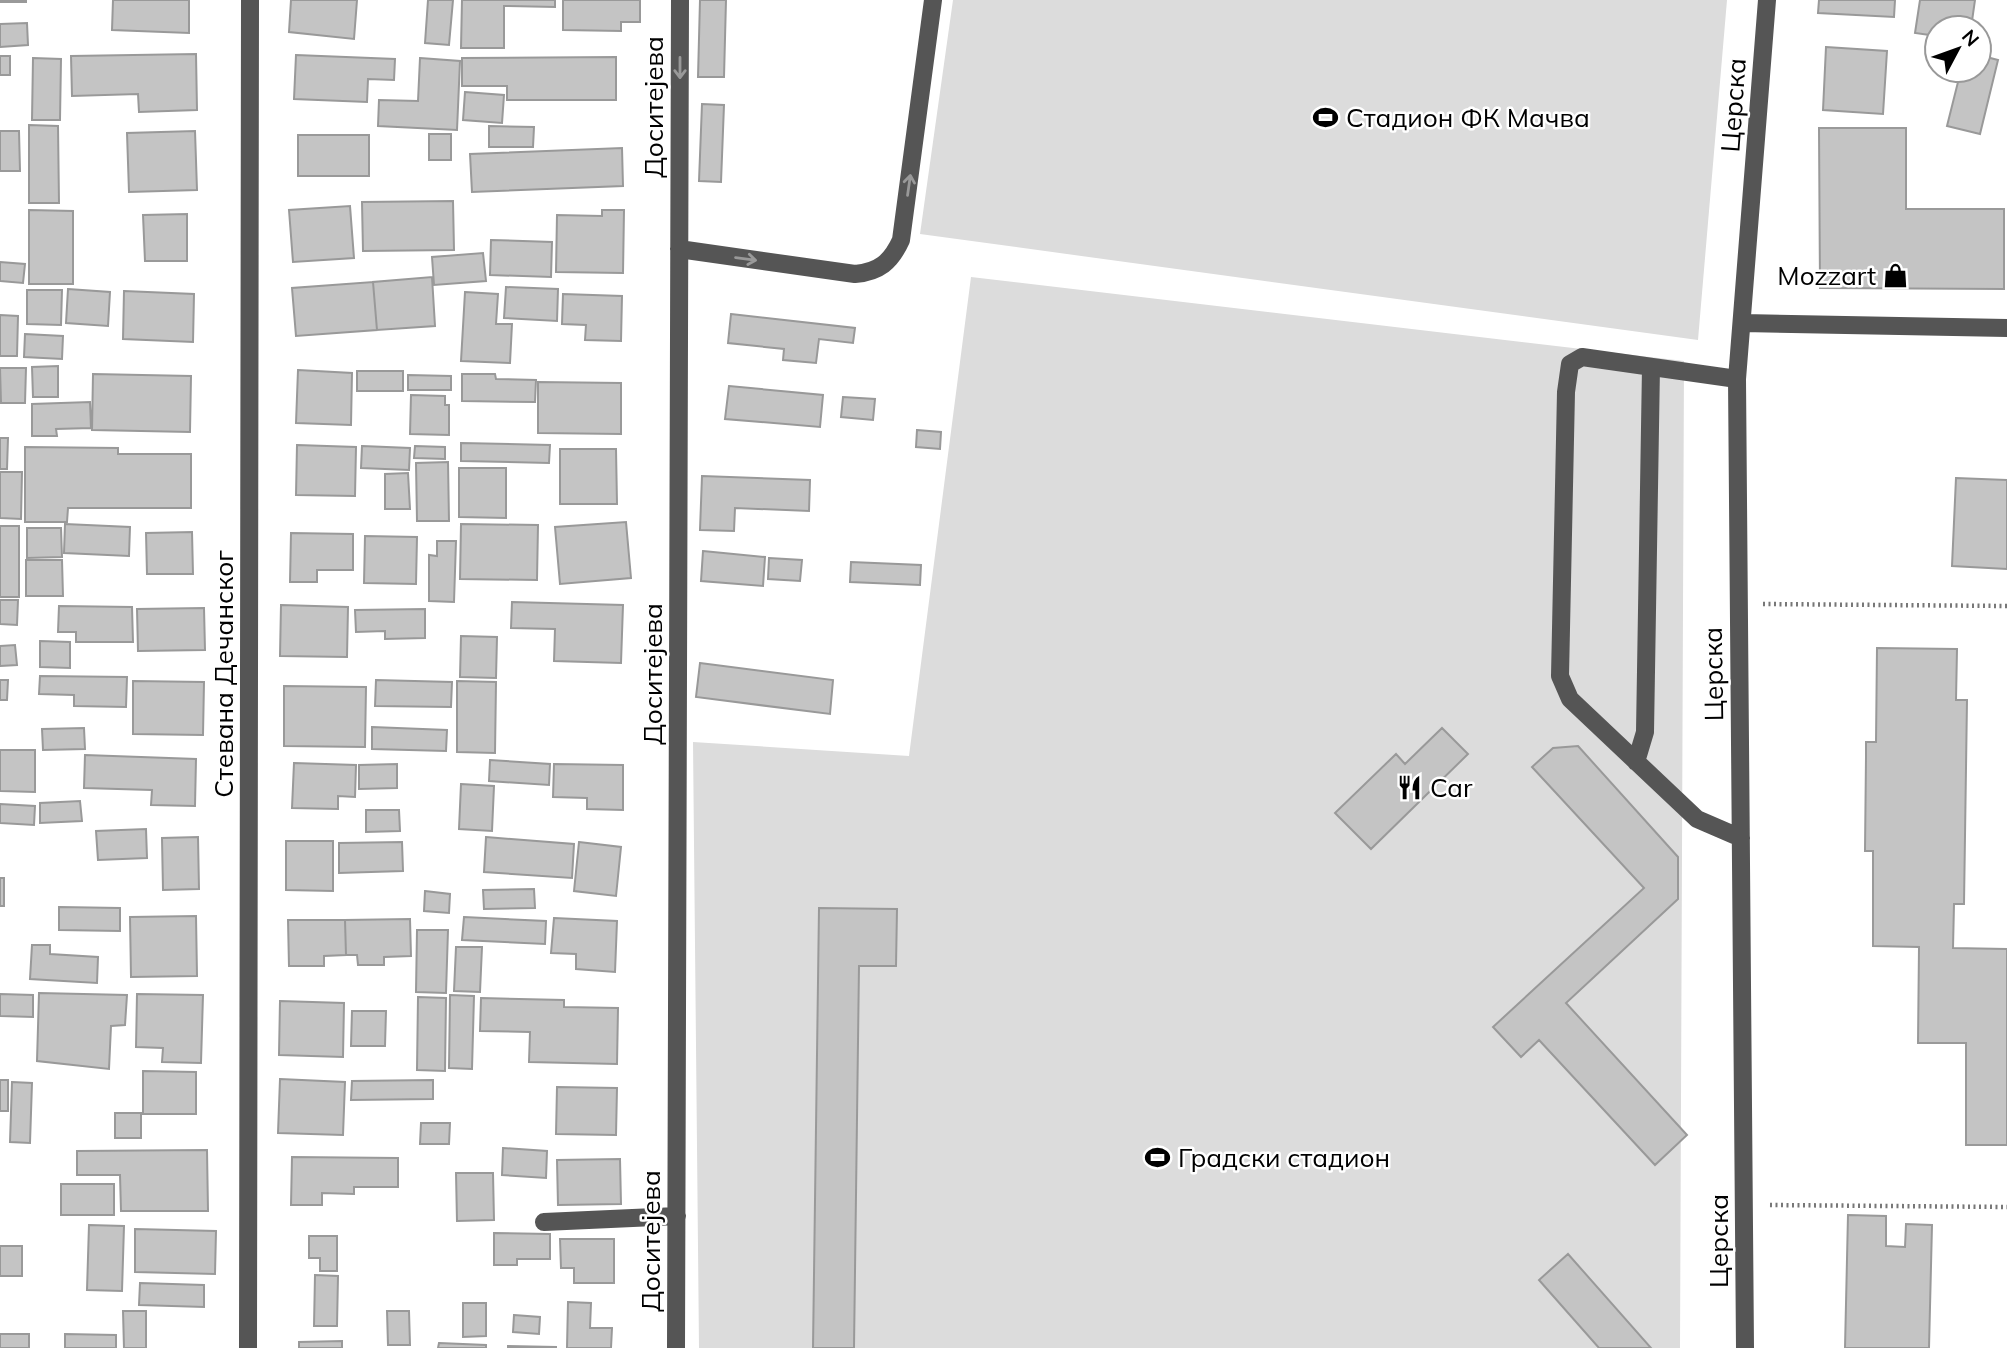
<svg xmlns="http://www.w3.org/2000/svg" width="2007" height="1348" viewBox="0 0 2007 1348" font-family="Mulish,sans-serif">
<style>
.garden{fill:#dcdcdc}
.building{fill:#c4c4c4;stroke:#999;stroke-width:2}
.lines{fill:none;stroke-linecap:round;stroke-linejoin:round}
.path{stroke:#777;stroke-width:4.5;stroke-dasharray:2 3.5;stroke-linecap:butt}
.minor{stroke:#555;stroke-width:18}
.oneway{stroke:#999}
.labels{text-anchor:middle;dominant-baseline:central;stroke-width:5;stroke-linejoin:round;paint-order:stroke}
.street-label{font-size:26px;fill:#000;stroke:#fff}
.poi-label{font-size:26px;fill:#000;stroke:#fff;text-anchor:start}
</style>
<rect width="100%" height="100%" fill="#fff"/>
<path class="garden" d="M 953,0 L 1727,0 L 1698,340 L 920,234 Z
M 971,277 L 1684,361 L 1680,1348 L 699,1348 L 693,742 L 909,756 Z"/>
<path class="building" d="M 0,0 L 26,0 L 26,2 L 0,2 Z
M 113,0 L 189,0 L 189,33 L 112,30 Z
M 291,0 L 357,0 L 354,39 L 289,32 Z
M 428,0 L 453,0 L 449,45 L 425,43 Z
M 462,0 L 555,0 L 555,7 L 504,6 L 504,48 L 461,48 Z
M 563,0 L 640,0 L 640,22 L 621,22 L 621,31 L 563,30 Z
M 700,0 L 726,0 L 724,77 L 698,77 Z
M 1819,0 L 1895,0 L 1894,17 L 1818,13 Z
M 1920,0 L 1975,0 L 1971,28 L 1937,28 L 1937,36 L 1915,33 Z
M 27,23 L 28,45 L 0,47 L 0,24 Z
M 1826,47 L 1887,51 L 1883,114 L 1823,110 Z
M 196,54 L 197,110 L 139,112 L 138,94 L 72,96 L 71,56 Z
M 296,55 L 395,59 L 394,80 L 368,79 L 367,102 L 294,99 Z
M 1979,55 L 1998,60 L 1980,134 L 1947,126 L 1961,70 L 1979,70 Z
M 0,56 L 10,56 L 10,75 L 0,75 Z
M 616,57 L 616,100 L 507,100 L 507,86 L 462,86 L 462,58 Z
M 33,58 L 61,59 L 60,120 L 32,120 Z
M 420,58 L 460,61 L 457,130 L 378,126 L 379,100 L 418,101 Z
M 465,92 L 504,95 L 502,123 L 463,120 Z
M 702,104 L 724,105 L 721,182 L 699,181 Z
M 29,125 L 58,126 L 59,203 L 29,203 Z
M 489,126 L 534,127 L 533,147 L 489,147 Z
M 1819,128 L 1906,128 L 1906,209 L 2004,209 L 2004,289 L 1820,288 Z
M 0,131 L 19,131 L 20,171 L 0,171 Z
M 195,131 L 197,190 L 129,192 L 127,133 Z
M 429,134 L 451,134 L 451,160 L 429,160 Z
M 298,135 L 369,135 L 369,176 L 298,176 Z
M 622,148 L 623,186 L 472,192 L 470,154 Z
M 453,201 L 454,250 L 363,251 L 362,202 Z
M 350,206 L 354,258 L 293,262 L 289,210 Z
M 29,210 L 73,211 L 73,284 L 29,284 Z
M 602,210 L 624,210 L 623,273 L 556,272 L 557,215 L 602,216 Z
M 187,214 L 187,261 L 145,261 L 143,215 Z
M 491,240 L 552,242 L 551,277 L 490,275 Z
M 483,253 L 486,281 L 434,285 L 432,257 Z
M 0,262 L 25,264 L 23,283 L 0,281 Z
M 432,277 L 435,326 L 377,330 L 373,282 Z
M 373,282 L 377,330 L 296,336 L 292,288 Z
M 506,287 L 558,289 L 557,321 L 504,318 Z
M 68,289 L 110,292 L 108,326 L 66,323 Z
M 27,290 L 62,290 L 61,325 L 27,324 Z
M 124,291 L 194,294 L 193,342 L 123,339 Z
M 465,292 L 498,294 L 496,324 L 512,324 L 510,363 L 461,361 Z
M 563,294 L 622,296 L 621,341 L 585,340 L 586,325 L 562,324 Z
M 731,314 L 855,328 L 853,343 L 819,339 L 816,363 L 783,360 L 784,349 L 728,343 Z
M 0,315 L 18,316 L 17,356 L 0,356 Z
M 25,334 L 63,336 L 62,359 L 24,357 Z
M 58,366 L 58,397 L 33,397 L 32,367 Z
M 0,368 L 26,368 L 25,403 L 1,403 Z
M 298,370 L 352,373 L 351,425 L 296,423 Z
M 357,371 L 403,371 L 403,391 L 357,391 Z
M 93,374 L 191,376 L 190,432 L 92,430 Z
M 462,374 L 495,374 L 496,379 L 536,380 L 535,402 L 462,401 Z
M 408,375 L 451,376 L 451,390 L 408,390 Z
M 538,382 L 621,383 L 621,434 L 538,433 Z
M 729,386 L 823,395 L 820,427 L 725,419 Z
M 411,395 L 445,396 L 445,405 L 449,405 L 449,435 L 410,434 Z
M 843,397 L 875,399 L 873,420 L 841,417 Z
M 90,402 L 91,428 L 56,429 L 57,436 L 32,436 L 32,404 Z
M 917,430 L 941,432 L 940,449 L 916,447 Z
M 0,438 L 8,438 L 7,469 L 0,469 Z
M 461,443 L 550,445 L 549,463 L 461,461 Z
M 297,445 L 356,447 L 355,496 L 296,495 Z
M 362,446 L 410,448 L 409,470 L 361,468 Z
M 415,446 L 445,447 L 445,459 L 414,458 Z
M 25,447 L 118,448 L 118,454 L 191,454 L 191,508 L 68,508 L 67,522 L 25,522 Z
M 560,449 L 616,449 L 617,504 L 560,504 Z
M 448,462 L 449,521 L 417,521 L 416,463 Z
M 459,468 L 506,468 L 506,518 L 459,517 Z
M 0,472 L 22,472 L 21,519 L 0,518 Z
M 408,473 L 410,509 L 385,509 L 385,474 Z
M 702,476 L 810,480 L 809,511 L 735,508 L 734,531 L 700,530 Z
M 1956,478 L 2007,480 L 2007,569 L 1952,566 Z
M 626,522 L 631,578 L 560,584 L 555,527 Z
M 65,524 L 130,527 L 129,556 L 64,553 Z
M 461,524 L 538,525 L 537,580 L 460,579 Z
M 0,526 L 19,526 L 19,597 L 0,597 Z
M 27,528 L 61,528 L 62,557 L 27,558 Z
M 192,532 L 193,574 L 147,574 L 146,533 Z
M 291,533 L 353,534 L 353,570 L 317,570 L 317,582 L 290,582 Z
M 365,536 L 417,537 L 416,584 L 364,583 Z
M 437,541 L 456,541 L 454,602 L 429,601 L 429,555 L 437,556 Z
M 703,551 L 765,557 L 763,586 L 701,581 Z
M 769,558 L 802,560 L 800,581 L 768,579 Z
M 26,560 L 62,560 L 63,596 L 26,596 Z
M 851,562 L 921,565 L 920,585 L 850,582 Z
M 0,600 L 18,600 L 17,625 L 0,624 Z
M 512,602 L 623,605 L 621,663 L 554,661 L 555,629 L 511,628 Z
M 281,605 L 348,607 L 347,657 L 280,656 Z
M 59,606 L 132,607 L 133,642 L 76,642 L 76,632 L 58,632 Z
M 204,608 L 205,650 L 138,651 L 137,609 Z
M 425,609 L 425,638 L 385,639 L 385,631 L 356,632 L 355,610 Z
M 461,636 L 497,637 L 496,678 L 460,677 Z
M 40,641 L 70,642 L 70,668 L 40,667 Z
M 15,645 L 17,665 L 0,666 L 0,646 Z
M 1877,648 L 1957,649 L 1956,700 L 1967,700 L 1964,904 L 1954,904 L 1953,948 L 2007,949 L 2007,1145 L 1966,1145 L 1966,1043 L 1918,1043 L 1919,947 L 1873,946 L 1873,851 L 1865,851 L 1866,757 L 1866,742 L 1876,742 Z
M 700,663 L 833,680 L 830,714 L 696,697 Z
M 40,676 L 127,677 L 126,707 L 74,706 L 74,695 L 39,694 Z
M 0,680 L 8,680 L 7,700 L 0,700 Z
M 376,680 L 452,682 L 451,707 L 375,706 Z
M 133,681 L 204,682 L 203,735 L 133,734 Z
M 457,681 L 496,682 L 495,753 L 457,752 Z
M 284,686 L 366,687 L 365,747 L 284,746 Z
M 372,727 L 447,730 L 446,751 L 372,749 Z
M 84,728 L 85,749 L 43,750 L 42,729 Z
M 1442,728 L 1468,754 L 1371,849 L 1335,813 L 1396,754 L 1405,764 Z
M 1578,746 L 1678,857 L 1678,899 L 1566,1003 L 1687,1135 L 1655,1165 L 1539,1040 L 1521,1057 L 1493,1027 L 1644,888 L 1532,767 L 1553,748 Z
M 0,750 L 35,750 L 35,792 L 0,791 Z
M 85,755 L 196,759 L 195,806 L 151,805 L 152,790 L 84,788 Z
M 490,760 L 550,764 L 549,785 L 489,781 Z
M 294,763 L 356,765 L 355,797 L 338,796 L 338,809 L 292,808 Z
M 397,764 L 397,788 L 359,789 L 359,765 Z
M 554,764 L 623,765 L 623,810 L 587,809 L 587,798 L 553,797 Z
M 461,784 L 494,786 L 492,831 L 459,829 Z
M 80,801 L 82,821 L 40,823 L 40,803 Z
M 0,804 L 35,806 L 34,825 L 0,823 Z
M 366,810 L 399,810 L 400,831 L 366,832 Z
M 146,829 L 147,858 L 98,860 L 96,831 Z
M 198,837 L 199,889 L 163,890 L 162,838 Z
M 486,837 L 574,844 L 572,878 L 484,872 Z
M 286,841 L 333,841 L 333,891 L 286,890 Z
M 402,842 L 403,871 L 339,873 L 339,843 Z
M 579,842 L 621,847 L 616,896 L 574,891 Z
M 0,878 L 4,878 L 4,906 L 0,906 Z
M 534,889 L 535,908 L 484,909 L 483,890 Z
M 425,891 L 450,894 L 449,913 L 424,911 Z
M 59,907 L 120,908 L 120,931 L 59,930 Z
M 819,908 L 897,909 L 896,966 L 859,966 L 854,1348 L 813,1348 Z
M 196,916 L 197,976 L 131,977 L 130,917 Z
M 464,917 L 546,921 L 545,944 L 462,940 Z
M 554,918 L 617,921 L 615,972 L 576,969 L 576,954 L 551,953 Z
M 410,919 L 411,956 L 384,957 L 384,965 L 358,965 L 357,955 L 346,955 L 345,920 Z
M 288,920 L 345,920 L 346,955 L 324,956 L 324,966 L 289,966 Z
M 417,930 L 448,930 L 446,993 L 416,992 Z
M 32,945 L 50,945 L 50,954 L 98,957 L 97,983 L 30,979 Z
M 456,947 L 482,947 L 480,992 L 454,991 Z
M 39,993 L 127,995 L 125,1025 L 111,1026 L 109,1069 L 37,1061 Z
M 0,994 L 33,995 L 33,1017 L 0,1016 Z
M 137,994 L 203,995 L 201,1063 L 162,1062 L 163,1048 L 136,1047 Z
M 450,995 L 474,996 L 472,1069 L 449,1068 Z
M 418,997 L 446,998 L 445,1071 L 417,1070 Z
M 481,998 L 564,1000 L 564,1007 L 618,1008 L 617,1064 L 529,1062 L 530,1032 L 480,1031 Z
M 280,1001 L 344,1003 L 343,1057 L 279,1055 Z
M 352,1011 L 386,1011 L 385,1046 L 351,1046 Z
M 143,1071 L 196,1072 L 196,1114 L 143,1114 Z
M 280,1079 L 345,1082 L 343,1135 L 278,1133 Z
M 0,1080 L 8,1080 L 8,1111 L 0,1111 Z
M 433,1080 L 433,1099 L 351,1100 L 352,1081 Z
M 12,1082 L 32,1083 L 30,1143 L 10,1142 Z
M 557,1087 L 617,1088 L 616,1135 L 556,1134 Z
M 115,1113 L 141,1113 L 141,1138 L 115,1138 Z
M 421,1123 L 450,1123 L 449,1144 L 420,1144 Z
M 503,1148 L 547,1151 L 546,1178 L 502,1175 Z
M 207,1150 L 208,1211 L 121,1211 L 120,1175 L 77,1175 L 77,1151 Z
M 292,1157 L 398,1158 L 398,1187 L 354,1187 L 354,1194 L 322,1193 L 322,1205 L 291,1205 Z
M 620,1159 L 621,1204 L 558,1205 L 557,1160 Z
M 456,1173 L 493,1173 L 494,1220 L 457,1221 Z
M 61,1184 L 114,1184 L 114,1215 L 61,1215 Z
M 1848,1215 L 1886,1216 L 1886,1246 L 1905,1247 L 1906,1224 L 1932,1225 L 1929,1348 L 1845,1348 Z
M 89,1225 L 124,1226 L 122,1291 L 87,1290 Z
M 135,1229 L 216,1231 L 215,1274 L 135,1272 Z
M 494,1233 L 550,1234 L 550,1259 L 517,1259 L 517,1265 L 494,1265 Z
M 309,1236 L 337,1236 L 337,1271 L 320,1271 L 320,1258 L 309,1258 Z
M 560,1239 L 614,1239 L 614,1283 L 574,1283 L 574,1268 L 561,1268 Z
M 0,1246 L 22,1246 L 22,1276 L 0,1276 Z
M 1568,1254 L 1651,1348 L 1599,1348 L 1539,1280 Z
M 315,1275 L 338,1276 L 337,1326 L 314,1326 Z
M 140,1283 L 204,1285 L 204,1307 L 139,1305 Z
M 568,1302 L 591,1303 L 590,1328 L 612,1328 L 611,1348 L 567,1348 Z
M 463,1303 L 486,1303 L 486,1336 L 463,1337 Z
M 123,1311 L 146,1311 L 146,1348 L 124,1348 Z
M 387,1311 L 409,1311 L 410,1345 L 388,1345 Z
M 514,1315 L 540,1317 L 539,1334 L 513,1332 Z
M 0,1334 L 29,1334 L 29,1348 L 0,1348 Z
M 65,1334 L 116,1335 L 116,1348 L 65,1348 Z
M 342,1341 L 342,1348 L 299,1348 L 299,1342 Z
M 439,1343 L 486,1345 L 486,1348 L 438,1348 Z
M 508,1346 L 556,1347 L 556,1348 L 508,1348 Z"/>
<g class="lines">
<path class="path" d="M 1763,604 L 2007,606
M 1770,1205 L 2007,1207"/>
<path class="minor" d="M 679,249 L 855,274 C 879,272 891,262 901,240 L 933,0
M 1743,323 L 2007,328
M 1737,379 L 1582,357 L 1570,364 L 1566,392 L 1560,676 L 1570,699 L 1697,819 L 1741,838
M 1636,762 L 1645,732 L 1651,367
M 544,1222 L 677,1216
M 248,1348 L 250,0
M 676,1348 L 680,0
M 1745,1348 L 1737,379 L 1767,0"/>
</g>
<defs><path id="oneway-shaft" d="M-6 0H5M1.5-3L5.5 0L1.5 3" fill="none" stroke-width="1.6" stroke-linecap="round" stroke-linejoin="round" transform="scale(1.75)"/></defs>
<g class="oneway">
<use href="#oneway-shaft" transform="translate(680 68) rotate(90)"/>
<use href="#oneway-shaft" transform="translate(909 185) rotate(-82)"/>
<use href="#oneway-shaft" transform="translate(746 259) rotate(8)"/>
</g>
<defs>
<symbol id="stadium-bare" viewBox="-9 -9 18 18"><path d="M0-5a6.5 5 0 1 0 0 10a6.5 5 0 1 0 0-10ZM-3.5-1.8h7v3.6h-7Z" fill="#000" stroke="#fff" stroke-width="2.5" paint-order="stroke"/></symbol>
<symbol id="shop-bare" viewBox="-9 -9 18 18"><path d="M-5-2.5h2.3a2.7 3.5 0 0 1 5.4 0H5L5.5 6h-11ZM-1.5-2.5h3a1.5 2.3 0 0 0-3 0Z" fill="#000" stroke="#fff" stroke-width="2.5" paint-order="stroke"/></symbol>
<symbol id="restaurant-bare" viewBox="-9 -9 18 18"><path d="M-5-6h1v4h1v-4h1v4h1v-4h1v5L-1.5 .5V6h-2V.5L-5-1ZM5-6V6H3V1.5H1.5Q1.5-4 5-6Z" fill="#000" stroke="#fff" stroke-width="2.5" paint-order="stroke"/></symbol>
</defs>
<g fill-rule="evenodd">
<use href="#stadium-bare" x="1308" y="100" width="35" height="35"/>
<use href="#shop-bare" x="1878" y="258" width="35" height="35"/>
<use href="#restaurant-bare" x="1392" y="770" width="35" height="35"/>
<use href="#stadium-bare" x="1140" y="1140" width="35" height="35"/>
</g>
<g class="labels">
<g class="street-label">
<text transform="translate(1733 105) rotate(-86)">Церска</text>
<text transform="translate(653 107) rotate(-90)">Доситејева</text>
<text transform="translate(223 674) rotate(-90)">Стевана Дечанског</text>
<text transform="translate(652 674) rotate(-90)">Доситејева</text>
<text transform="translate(1713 674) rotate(-91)">Церска</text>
<text transform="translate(650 1241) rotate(-90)">Доситејева</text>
<text transform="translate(1718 1241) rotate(-90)">Церска</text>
</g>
<g class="poi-label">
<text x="1346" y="117">Стадион ФК Мачва</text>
<text x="1876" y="275" text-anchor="end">Mozzart</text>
<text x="1430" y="787">Car</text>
<text x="1178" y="1157">Градски стадион</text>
</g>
</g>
<g transform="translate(1958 49) rotate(49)"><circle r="33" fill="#ffffff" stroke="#999999" stroke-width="2"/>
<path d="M0-5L12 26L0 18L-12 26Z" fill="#000000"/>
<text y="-10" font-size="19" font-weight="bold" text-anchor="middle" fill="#000000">N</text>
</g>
</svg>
